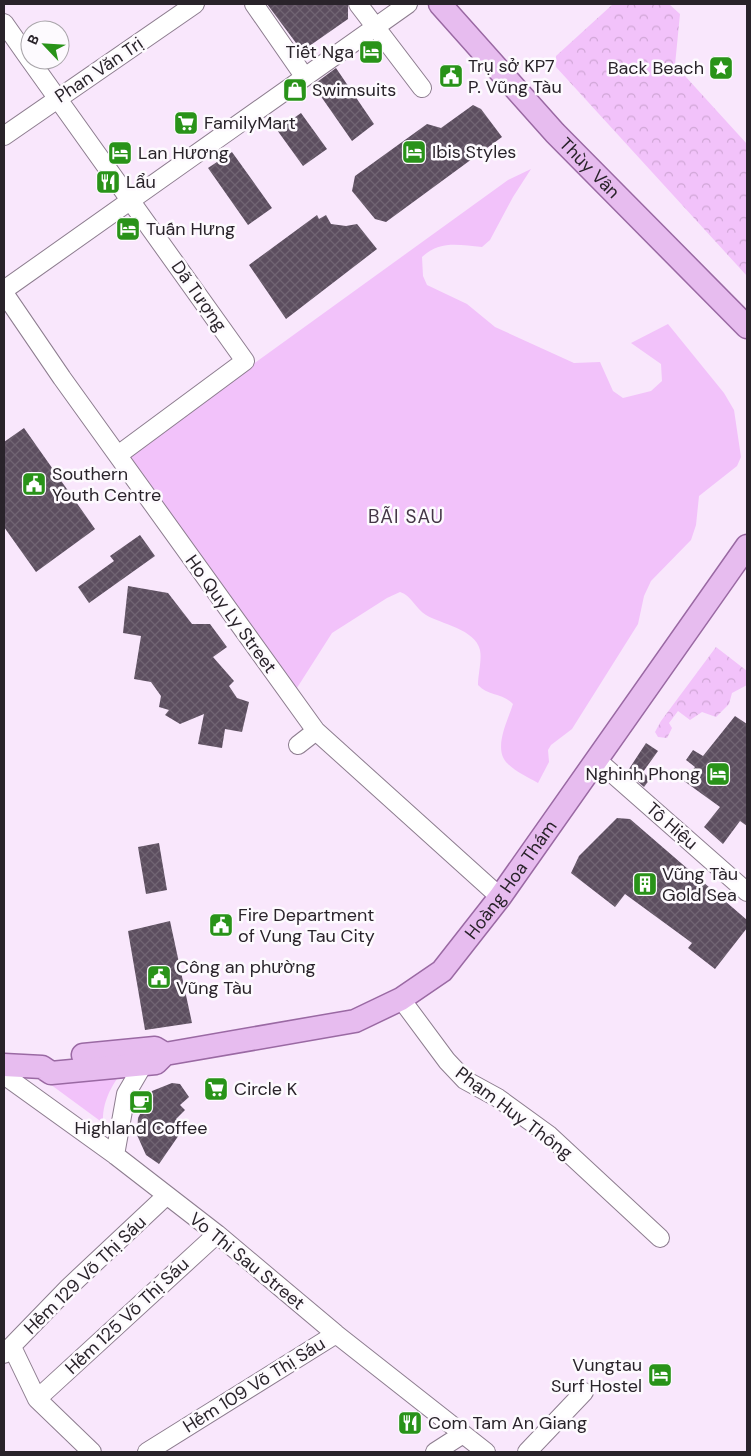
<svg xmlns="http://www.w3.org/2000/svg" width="751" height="1456" viewBox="0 0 751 1456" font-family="'DM Sans',sans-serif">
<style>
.grass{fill:#f2c2fa}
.forest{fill:url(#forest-crowns)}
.building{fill:url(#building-cross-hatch)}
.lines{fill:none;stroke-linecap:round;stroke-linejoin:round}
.minor-casing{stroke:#8d7d8f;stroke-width:20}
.major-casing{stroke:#9a69a3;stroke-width:25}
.minor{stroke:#fff;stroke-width:18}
.major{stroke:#e7bcef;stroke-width:22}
.labels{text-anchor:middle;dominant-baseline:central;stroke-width:5;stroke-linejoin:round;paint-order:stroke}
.poi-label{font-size:18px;fill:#29232a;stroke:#fdfafe;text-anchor:start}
.street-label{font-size:18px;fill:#29232a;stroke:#fdfafe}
.neighbourhood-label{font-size:19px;letter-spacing:1px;fill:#443646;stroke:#fdfafe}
</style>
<defs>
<pattern id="forest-crowns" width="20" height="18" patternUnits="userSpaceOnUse" patternTransform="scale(1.25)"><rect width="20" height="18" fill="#f2c2fa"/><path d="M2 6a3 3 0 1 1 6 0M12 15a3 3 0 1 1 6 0" fill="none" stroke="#d0a6d6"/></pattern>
<pattern id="building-cross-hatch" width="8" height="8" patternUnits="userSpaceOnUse" patternTransform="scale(1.25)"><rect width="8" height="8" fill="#5c4e5f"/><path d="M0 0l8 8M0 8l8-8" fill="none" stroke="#706472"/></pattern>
</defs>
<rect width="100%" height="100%" fill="#f9e7fc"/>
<path class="grass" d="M 531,169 L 513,197 L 490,240 L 482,247 C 459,245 440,240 422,257 L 423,276 L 427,285 L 467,304 L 495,327 L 574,363 L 600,362 L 613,391 L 623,398 L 651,391 L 662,381 L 661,364 L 631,343 L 668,324 L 724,393 L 734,410 L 741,457 L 737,466 L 699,496 L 696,525 L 691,540 L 651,581 L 644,596 L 638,624 L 572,729 L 551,745 L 548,750 L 549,762 L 538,783 C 528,777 516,772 508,764 C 492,750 508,720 513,704 C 503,693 488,696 478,685 C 478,675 482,660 480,650 C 475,629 441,624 426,615 C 415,608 412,596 400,592 L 387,598 L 332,633 L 295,691 L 126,456 L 508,180 Z
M 125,1067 C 113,1084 102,1100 103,1123 L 39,1076 Z"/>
<path class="forest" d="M 613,4 L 669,4 L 680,14 L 675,65 L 747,144 L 747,276 L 556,67 L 556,56 Z
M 716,647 L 747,671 L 747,685 L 732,693 L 729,704 L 716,717 L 702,712 L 690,720 L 678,711 L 669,723 L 672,728 L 667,738 L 658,737 L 655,732 L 661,721 Z"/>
<path class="building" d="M 267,4 L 348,4 L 348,19 L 305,49 L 299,47 Z
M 336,68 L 374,124 L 352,141 L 313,85 Z
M 473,105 L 481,109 L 502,137 L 386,222 L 375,219 L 352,191 L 355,176 L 427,124 L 441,128 Z
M 301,113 L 327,149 L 303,166 L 277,130 Z
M 232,152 L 272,208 L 248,225 L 208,168 Z
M 317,215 L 319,219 L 326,215 L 331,224 L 346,226 L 357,224 L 377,249 L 286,319 L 249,265 Z
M 24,428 L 95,529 L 36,572 L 4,527 L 4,442 Z
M 140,535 L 155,556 L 89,603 L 78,587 L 114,561 L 110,556 Z
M 128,586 L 168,593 L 192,624 L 210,624 L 227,647 L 213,657 L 234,681 L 229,686 L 237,698 L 249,702 L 242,732 L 225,729 L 222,748 L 198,744 L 204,714 L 180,724 L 165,715 L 169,710 L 159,707 L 161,696 L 151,682 L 134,679 L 141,636 L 123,633 Z
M 735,716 L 747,724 L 747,826 L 740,821 L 723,844 L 704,827 L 720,807 L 684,781 L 695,767 L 686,760 L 693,750 L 703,756 Z
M 646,743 L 658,751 L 643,772 L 650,779 L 644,787 L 627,772 Z
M 617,818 L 630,819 L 747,920 L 747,928 L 715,969 L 688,948 L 692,943 L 625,894 L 615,907 L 571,873 L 579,856 Z
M 159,843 L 167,890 L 146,894 L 138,847 Z
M 170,921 L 192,1023 L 145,1030 L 128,931 Z
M 172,1083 L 180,1084 L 189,1097 L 180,1105 L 185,1110 L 176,1119 L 179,1121 L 173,1130 L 179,1135 L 159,1164 L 146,1155 L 137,1135 L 138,1118 L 152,1091 Z"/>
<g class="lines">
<defs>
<path id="minor" d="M 254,4 L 304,76
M 358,4 L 422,88
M 4,23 L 30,60
M 30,60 L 245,361 L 118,455
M 4,136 L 195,4
M 4,290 L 408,4
M 4,293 L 62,378 L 316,731 L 500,897
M 298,745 L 316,731
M 597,760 L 747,892
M 401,999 L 447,1061 L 465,1080 L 498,1098 L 549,1135 L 660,1238
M 4,1075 L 115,1155 L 217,1234 L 336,1334 L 486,1452
M 115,1155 L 126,1094 L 143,1065
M 12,1347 L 37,1399 L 92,1452
M 4,1354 L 69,1287 L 166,1196
M 37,1399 L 217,1234
M 147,1452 L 336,1334
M 435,1452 L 463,1434
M 527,1452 L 584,1392"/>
<g id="major">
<path id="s1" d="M 440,4 L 555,133 L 747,327"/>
<path d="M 83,1055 L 155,1048 L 165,1054"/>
<path id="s2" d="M 4,1065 L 42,1067 L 51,1073 L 156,1063 L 165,1054 L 355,1021 L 401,999 L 442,971 L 500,897 L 747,546"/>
</g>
</defs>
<use href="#minor" class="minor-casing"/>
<use href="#major" class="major-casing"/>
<use href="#minor" class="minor"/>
<use href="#major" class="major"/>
</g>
<defs>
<symbol id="hotel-square" viewBox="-11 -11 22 22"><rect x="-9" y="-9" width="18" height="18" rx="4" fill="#299319" stroke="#fdfafe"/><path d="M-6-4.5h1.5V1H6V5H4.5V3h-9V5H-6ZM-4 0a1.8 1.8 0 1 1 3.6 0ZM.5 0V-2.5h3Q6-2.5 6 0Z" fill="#fff"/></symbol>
<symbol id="sight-square" viewBox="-11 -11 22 22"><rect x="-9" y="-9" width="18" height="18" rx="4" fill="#299319" stroke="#fdfafe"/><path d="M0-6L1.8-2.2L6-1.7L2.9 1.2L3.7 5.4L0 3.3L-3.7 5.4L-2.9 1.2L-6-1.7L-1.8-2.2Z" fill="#fff"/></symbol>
<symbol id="civic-square" viewBox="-11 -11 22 22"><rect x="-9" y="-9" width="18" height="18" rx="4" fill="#299319" stroke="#fdfafe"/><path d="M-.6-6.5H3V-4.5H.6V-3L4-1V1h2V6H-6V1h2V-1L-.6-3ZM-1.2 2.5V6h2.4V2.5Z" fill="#fff"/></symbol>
<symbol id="shop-square" viewBox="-11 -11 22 22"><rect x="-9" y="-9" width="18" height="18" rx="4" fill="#299319" stroke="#fdfafe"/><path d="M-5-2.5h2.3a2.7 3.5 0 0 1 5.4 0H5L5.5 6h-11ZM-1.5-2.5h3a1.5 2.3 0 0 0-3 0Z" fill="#fff"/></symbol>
<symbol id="supermarket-square" viewBox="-11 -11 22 22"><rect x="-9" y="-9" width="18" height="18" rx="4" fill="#299319" stroke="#fdfafe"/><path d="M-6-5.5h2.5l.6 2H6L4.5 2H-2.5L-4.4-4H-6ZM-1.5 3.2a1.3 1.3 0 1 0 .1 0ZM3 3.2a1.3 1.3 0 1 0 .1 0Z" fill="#fff"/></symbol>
<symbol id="restaurant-square" viewBox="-11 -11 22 22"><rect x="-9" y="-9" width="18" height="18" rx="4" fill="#299319" stroke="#fdfafe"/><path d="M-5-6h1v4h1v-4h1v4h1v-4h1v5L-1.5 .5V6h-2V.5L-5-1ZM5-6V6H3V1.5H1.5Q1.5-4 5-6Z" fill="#fff"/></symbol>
<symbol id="building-square" viewBox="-11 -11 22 22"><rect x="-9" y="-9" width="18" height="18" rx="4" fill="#299319" stroke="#fdfafe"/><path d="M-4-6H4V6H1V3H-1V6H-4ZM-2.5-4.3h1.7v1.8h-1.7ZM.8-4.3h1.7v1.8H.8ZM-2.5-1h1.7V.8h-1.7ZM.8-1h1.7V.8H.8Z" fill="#fff"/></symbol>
<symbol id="cafe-square" viewBox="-11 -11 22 22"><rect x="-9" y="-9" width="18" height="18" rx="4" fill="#299319" stroke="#fdfafe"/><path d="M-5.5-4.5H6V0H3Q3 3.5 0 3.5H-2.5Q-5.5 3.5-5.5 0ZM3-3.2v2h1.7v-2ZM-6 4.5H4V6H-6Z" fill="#fff"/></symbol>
</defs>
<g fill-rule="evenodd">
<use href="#hotel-square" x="357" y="38" width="28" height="28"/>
<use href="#sight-square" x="707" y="54" width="28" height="28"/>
<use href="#civic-square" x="437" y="62" width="28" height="28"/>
<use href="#shop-square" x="281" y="76" width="28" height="28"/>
<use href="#supermarket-square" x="172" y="109" width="28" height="28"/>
<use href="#hotel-square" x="400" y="138" width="28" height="28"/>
<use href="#hotel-square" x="106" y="139" width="28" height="28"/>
<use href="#restaurant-square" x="94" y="168" width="28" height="28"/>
<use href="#hotel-square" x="114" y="215" width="28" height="28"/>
<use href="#civic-square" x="20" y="470" width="28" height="28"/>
<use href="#hotel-square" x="704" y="760" width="28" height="28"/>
<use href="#building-square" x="631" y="870" width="28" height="28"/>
<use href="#civic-square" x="207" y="911" width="28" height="28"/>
<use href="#civic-square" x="145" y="963" width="28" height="28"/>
<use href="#supermarket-square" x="202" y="1075" width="28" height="28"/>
<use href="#cafe-square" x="127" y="1088" width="28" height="28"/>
<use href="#hotel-square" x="646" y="1361" width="28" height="28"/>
<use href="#restaurant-square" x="396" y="1409" width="28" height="28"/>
</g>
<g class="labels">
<g class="poi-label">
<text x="354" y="52" text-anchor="end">Tiết Nga</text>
<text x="468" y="66">Trụ sở KP7<tspan x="468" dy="21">P. Vũng Tàu</tspan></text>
<text x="704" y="68" text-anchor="end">Back Beach</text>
<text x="312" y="90">Swimsuits</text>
<text x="204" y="123">FamilyMart</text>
<text x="432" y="152">Ibis Styles</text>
<text x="138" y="153">Lan Hương</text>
<text x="126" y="182">Lẩu</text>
<text x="146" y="229">Tuấn Hưng</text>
<text x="52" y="474">Southern<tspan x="52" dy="21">Youth Centre</tspan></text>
<text x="700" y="774" text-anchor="end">Nghinh Phong</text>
<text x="662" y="874">Vũng Tàu<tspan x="662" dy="21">Gold Sea</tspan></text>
<text x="238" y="915">Fire Department<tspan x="238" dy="21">of Vung Tau City</tspan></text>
<text x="176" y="967">Công an phường<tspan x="176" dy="21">Vũng Tàu</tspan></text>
<text x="234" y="1089">Circle K</text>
<text x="141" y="1128" text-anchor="middle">Highland Coffee</text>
<text x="642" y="1365" text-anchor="end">Vungtau<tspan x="642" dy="21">Surf Hostel</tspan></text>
<text x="428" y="1423">Com Tam An Giang</text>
</g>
<g class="street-label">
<text transform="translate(99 70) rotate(-34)">Phan Văn Trị</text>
<text stroke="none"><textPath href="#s1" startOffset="222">Thùy Vân</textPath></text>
<text transform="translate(199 296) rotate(55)">Dã Tượng</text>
<text transform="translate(231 614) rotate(54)">Ho Quy Ly Street</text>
<text transform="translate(672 826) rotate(41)">Tô Hiệu</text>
<text stroke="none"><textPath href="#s2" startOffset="575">Hoàng Hoa Thám</textPath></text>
<text transform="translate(514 1113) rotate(37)">Phạm Huy Thông</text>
<text transform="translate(247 1261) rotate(39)">Vo Thi Sau Street</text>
<text transform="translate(85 1275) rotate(-44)">Hẻm 129 Võ Thị Sáu</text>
<text transform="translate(127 1316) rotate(-43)">Hẻm 125 Võ Thị Sáu</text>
<text transform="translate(254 1385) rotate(-32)">Hẻm 109 Võ Thị Sáu</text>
</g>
<g class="neighbourhood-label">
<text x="406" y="516">BÃI SAU</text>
</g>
</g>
<rect width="751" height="1456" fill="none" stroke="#29232a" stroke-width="10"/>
<g transform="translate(45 45) rotate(295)"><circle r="24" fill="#fdfafe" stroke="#a8a4a9"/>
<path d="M0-4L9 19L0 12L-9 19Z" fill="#299319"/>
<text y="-8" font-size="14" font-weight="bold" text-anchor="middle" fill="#29232a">B</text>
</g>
</svg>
